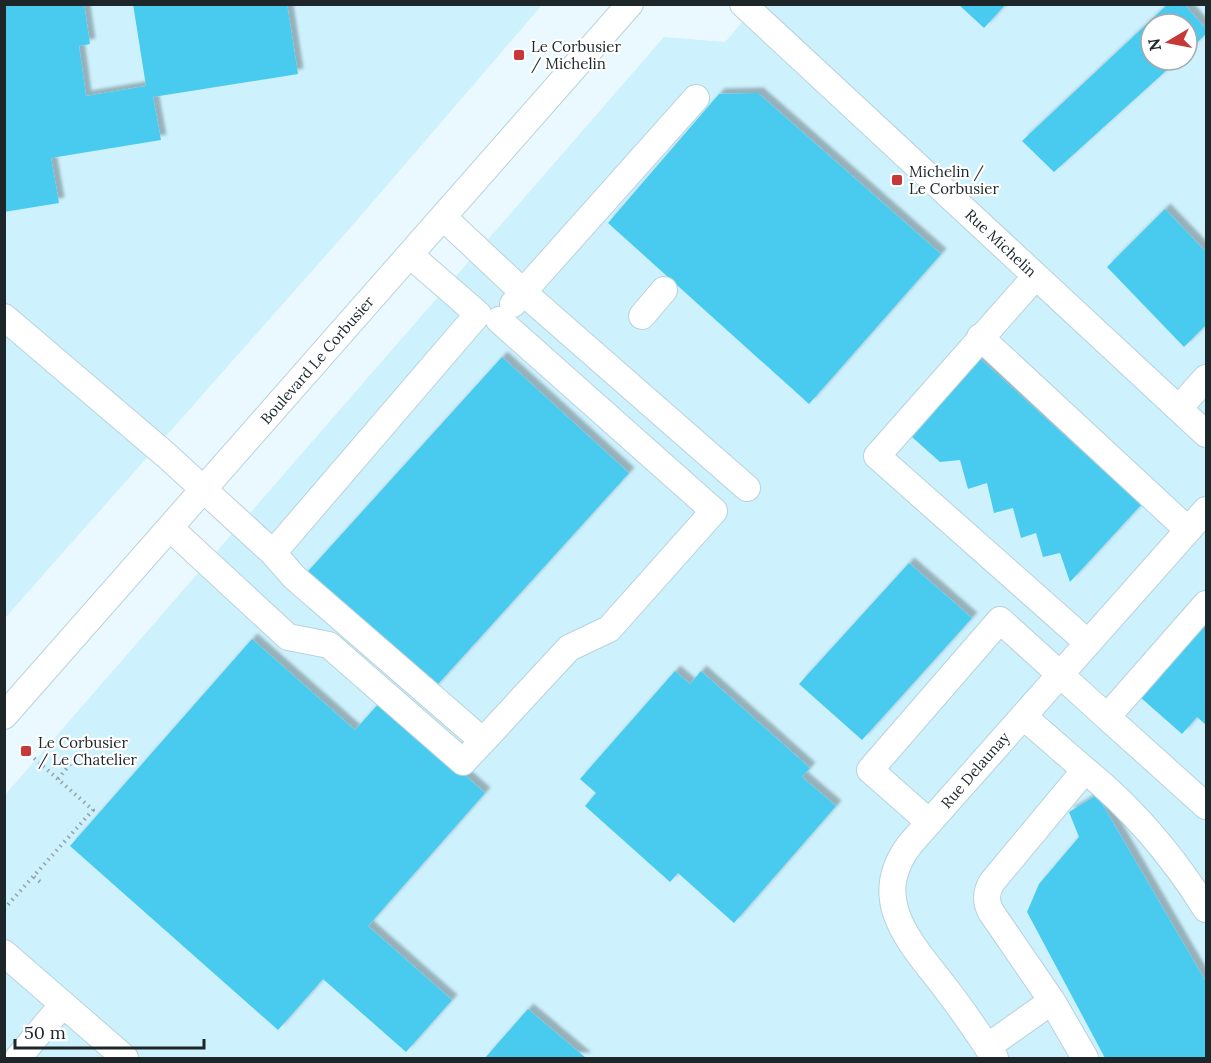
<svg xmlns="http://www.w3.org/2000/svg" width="1211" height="1063" viewBox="0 0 1211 1063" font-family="Lora,serif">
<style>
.built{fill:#cdf1fd;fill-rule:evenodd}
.building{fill:#49cbf0;filter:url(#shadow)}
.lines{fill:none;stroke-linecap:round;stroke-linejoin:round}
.minor-casing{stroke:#b8d2db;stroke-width:28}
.path{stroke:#95a3a8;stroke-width:4;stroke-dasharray:1.5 4.5;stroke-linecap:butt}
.minor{stroke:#fff;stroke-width:26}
.poi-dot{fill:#c73838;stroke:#fff;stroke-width:2}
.labels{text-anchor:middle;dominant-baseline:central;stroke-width:4.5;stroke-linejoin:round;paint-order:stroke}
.poi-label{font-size:15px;fill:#1d272a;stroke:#fff;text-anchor:start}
.street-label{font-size:15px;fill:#1d272a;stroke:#fff}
</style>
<defs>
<filter id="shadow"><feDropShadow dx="5.5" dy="-5.5" stdDeviation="1.5" flood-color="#0004"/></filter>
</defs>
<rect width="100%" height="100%" fill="#e9f9ff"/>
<path class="built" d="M 5,5 L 542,5 L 358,219 L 5,618 Z
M 757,5 L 1206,5 L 1206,1058 L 5,1058 L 5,795 L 664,37 L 725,42 ZM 1151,24 L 1187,24 L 1187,60 L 1151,60 Z"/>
<path class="building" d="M 4,4 L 84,4 L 90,44 L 79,46 L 86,96 L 146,86 L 133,4 L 287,4 L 298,74 L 153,97 L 161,140 L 51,158 L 59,203 L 4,212 Z
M 958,4 L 1006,4 L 984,28 Z
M 1168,4 L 1184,4 L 1206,29 L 1206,34 L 1187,52 L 1187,24 L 1151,24 L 1151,60 L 1178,60 L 1054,172 L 1022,141 Z
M 758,93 L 941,254 L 809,404 L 608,223 L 719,94 Z
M 1165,209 L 1206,252 L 1206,325 L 1184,347 L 1107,267 Z
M 975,354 L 1141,505 L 1070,582 L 1060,553 L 1043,557 L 1036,533 L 1021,538 L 1013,508 L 994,513 L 987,483 L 968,489 L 960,460 L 940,462 L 912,437 L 918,417 Z
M 502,357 L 629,473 L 429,694 L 302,578 Z
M 909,563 L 972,618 L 862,740 L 799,684 Z
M 1206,622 L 1206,725 L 1197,717 L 1182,734 L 1140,697 Z
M 252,639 L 355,730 L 381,701 L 485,793 L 368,926 L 452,1000 L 406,1052 L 323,979 L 278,1030 L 70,846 Z
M 675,671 L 690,684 L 701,671 L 810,768 L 802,777 L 836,806 L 734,923 L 678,873 L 670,882 L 585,806 L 596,793 L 580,779 Z
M 1097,795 L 1206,982 L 1206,1058 L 1105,1058 L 1027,912 L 1039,884 L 1079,837 L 1069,812 Z
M 528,1009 L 586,1058 L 485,1058 Z"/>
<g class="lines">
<defs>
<path id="minor" d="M 743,4 L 1206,434
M 696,98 L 523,292 L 747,488
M 443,217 L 523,292 L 513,304
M 1036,276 L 877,456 L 1088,643
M 642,316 L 664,290
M 4,317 L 166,455 L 273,553 L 478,314 L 410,255
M 980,337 L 1188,530
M 1179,408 L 1206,378
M 170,528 L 288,637 L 329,645 L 463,762 L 483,741
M 273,553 L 294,577 L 483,741 L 569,648 L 609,629 L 714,511 L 499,320
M 4,716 L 630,4
M 1023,716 L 1085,770 L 992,882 C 986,892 985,901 991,912 L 1052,1001 L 1085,1058
M 1107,717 L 1206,806
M 1085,770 C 1132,808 1174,858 1206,909
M 929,822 L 870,770 L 1000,620 L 1107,717 L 1206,604
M 4,953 L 125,1058
M 987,1047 L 1052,1001
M 18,1058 L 63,1004
M 995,1058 C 979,1035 964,1012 947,990 C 912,944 866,900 911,843 L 1206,510"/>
</defs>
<use href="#minor" class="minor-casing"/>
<path class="path" d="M 58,779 L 71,763
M 34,877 L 43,884
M 4,909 L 93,810 L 26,751"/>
<use href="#minor" class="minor"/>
</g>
<g class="poi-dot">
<rect x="513" y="49" width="12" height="12" rx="3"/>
<rect x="891" y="174" width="12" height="12" rx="3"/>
<rect x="20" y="745" width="12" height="12" rx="3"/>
</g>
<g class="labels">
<g class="poi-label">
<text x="531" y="46">Le Corbusier<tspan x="531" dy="17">/ Michelin</tspan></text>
<text x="909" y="171">Michelin /<tspan x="909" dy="17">Le Corbusier</tspan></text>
<text x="38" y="742">Le Corbusier<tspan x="38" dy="17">/ Le Chatelier</tspan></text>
</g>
<g class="street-label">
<text transform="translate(1001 243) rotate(43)">Rue Michelin</text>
<text transform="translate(317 360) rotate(-49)">Boulevard Le Corbusier</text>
<text transform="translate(975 770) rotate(-49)">Rue Delaunay</text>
</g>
</g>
<rect width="1211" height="1063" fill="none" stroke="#1d272a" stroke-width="12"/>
<g transform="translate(1169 42) rotate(260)"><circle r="28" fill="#ffffff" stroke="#a5a9aa" stroke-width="1.5"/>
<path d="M0-4.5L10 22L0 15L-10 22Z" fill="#c73838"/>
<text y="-9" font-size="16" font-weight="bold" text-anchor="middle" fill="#1d272a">N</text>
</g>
<path d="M15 1039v9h189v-9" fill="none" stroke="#1d272a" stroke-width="3"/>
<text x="24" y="1039" font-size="18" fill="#1d272a" stroke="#ffffff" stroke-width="4.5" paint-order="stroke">50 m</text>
</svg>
